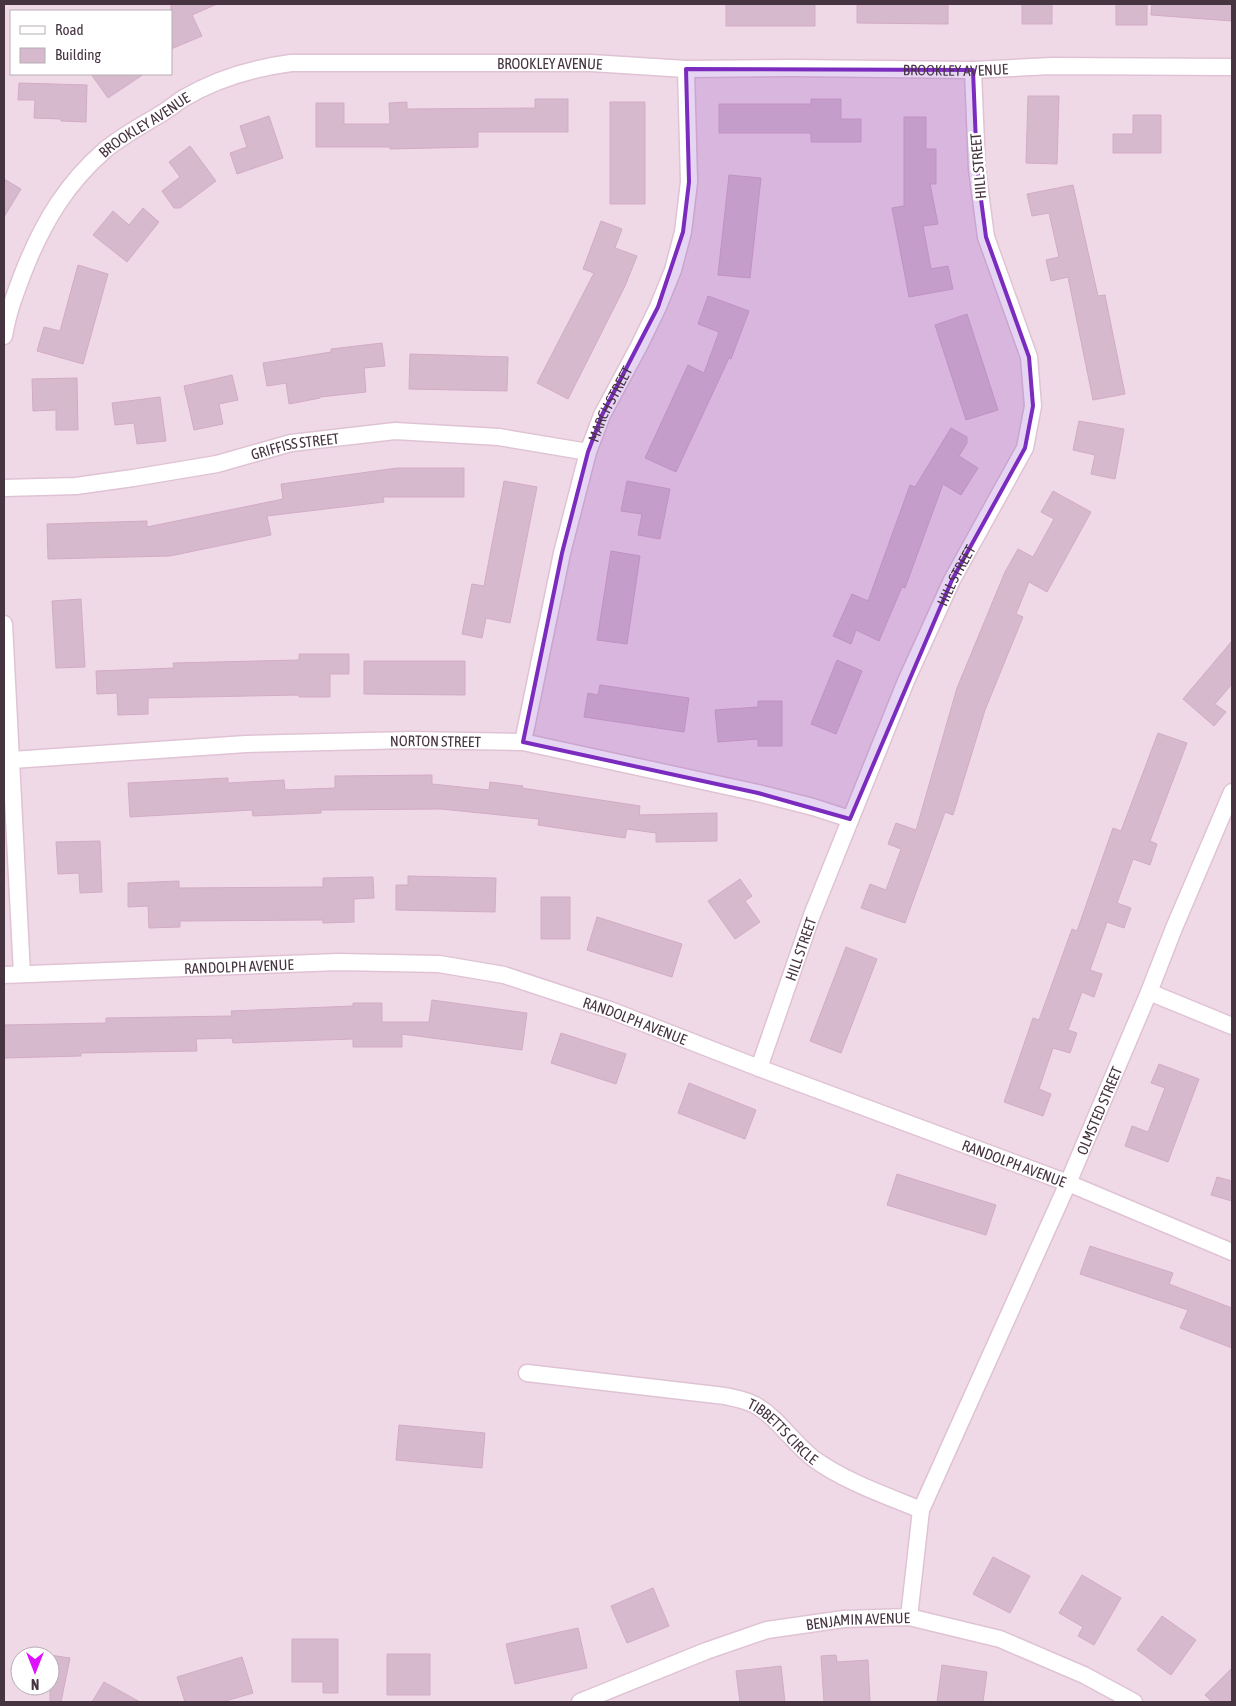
<svg xmlns="http://www.w3.org/2000/svg" width="1236" height="1706" viewBox="0 0 1236 1706" font-family="'Asap Condensed',sans-serif">
<style>
.residential{fill:#f0d9e7;fill-rule:evenodd}
.building{fill:#d7b9cd;stroke:#d2abc6}
.lines{fill:none;stroke-linecap:round;stroke-linejoin:round}
.minor-casing{stroke:#dfc3d4;stroke-width:19}
.minor{stroke:#fff;stroke-width:16}
.marked{fill:#7b2cbf;fill-opacity:0.2;stroke:#7b2cbf;stroke-width:4;stroke-linejoin:round}
.labels{text-anchor:middle;dominant-baseline:central;stroke-width:5;stroke-linejoin:round;paint-order:stroke}
.street-label{font-size:15px;fill:#473441;stroke:#fff}
</style>
<rect width="100%" height="100%" fill="#f4e5ee"/>
<path class="residential" d="M 4,4 L 1232,4 L 1232,1702 L 4,1702 ZM 11,11 L 171,11 L 171,74 L 11,74 ZM 20,1656 L 50,1656 L 50,1686 L 20,1686 Z"/>
<path class="building" d="M 171,4 L 217,4 L 192,15 L 202,36 L 171,49 Z
M 726,4 L 815,4 L 815,26 L 726,26 Z
M 857,4 L 948,4 L 948,24 L 857,23 Z
M 1022,4 L 1052,4 L 1052,24 L 1022,24 Z
M 1116,4 L 1147,4 L 1147,25 L 1116,25 Z
M 1152,4 L 1232,4 L 1232,21 L 1151,15 Z
M 91,74 L 144,74 L 108,98 Z
M 19,83 L 87,85 L 86,122 L 61,121 L 61,119 L 34,118 L 35,100 L 18,100 Z
M 1028,96 L 1059,96 L 1057,164 L 1026,163 Z
M 535,99 L 568,99 L 568,132 L 478,132 L 478,147 L 390,149 L 390,147 L 316,147 L 316,103 L 344,103 L 344,124 L 390,124 L 389,103 L 407,102 L 407,109 L 535,108 Z
M 811,99 L 841,99 L 841,119 L 861,119 L 861,142 L 811,142 L 811,133 L 719,133 L 719,104 L 811,104 Z
M 610,102 L 645,102 L 645,204 L 610,204 Z
M 1133,115 L 1161,115 L 1161,153 L 1113,153 L 1113,134 L 1133,134 Z
M 269,116 L 283,158 L 237,174 L 230,153 L 247,147 L 240,126 Z
M 904,117 L 926,117 L 926,149 L 936,149 L 936,184 L 930,184 L 938,224 L 923,226 L 931,269 L 948,266 L 953,289 L 909,297 L 892,208 L 904,206 Z
M 190,146 L 216,181 L 180,208 L 174,208 L 162,191 L 180,177 L 169,162 Z
M 729,175 L 761,178 L 750,278 L 718,275 Z
M 4,179 L 21,189 L 4,217 Z
M 1073,185 L 1098,296 L 1105,295 L 1125,394 L 1093,400 L 1068,277 L 1051,281 L 1046,260 L 1059,257 L 1049,213 L 1032,216 L 1027,194 Z
M 143,208 L 159,222 L 127,262 L 93,235 L 113,211 L 129,225 Z
M 601,221 L 622,229 L 615,248 L 637,256 L 625,286 L 568,399 L 537,383 L 594,273 L 583,269 Z
M 78,265 L 108,274 L 83,364 L 37,351 L 44,327 L 60,331 Z
M 708,296 L 749,311 L 731,359 L 729,358 L 676,472 L 645,458 L 688,365 L 704,373 L 719,332 L 698,324 Z
M 967,314 L 998,410 L 966,420 L 935,325 Z
M 382,343 L 385,366 L 364,368 L 366,392 L 320,397 L 320,398 L 289,404 L 286,383 L 267,386 L 263,363 L 331,352 L 331,349 Z
M 410,354 L 508,357 L 507,391 L 409,389 Z
M 232,375 L 238,400 L 219,404 L 223,424 L 194,430 L 184,386 Z
M 77,378 L 78,430 L 56,430 L 56,410 L 33,411 L 32,379 Z
M 160,397 L 166,441 L 137,444 L 134,423 L 115,425 L 112,403 Z
M 1079,421 L 1124,429 L 1115,479 L 1091,474 L 1095,455 L 1073,450 Z
M 951,428 L 967,437 L 967,443 L 959,456 L 978,468 L 961,495 L 943,484 L 905,588 L 902,587 L 879,641 L 856,630 L 851,644 L 833,636 L 852,594 L 868,601 L 910,485 L 915,487 Z
M 397,468 L 464,468 L 464,497 L 383,497 L 384,502 L 267,516 L 271,535 L 170,556 L 48,559 L 47,524 L 147,521 L 147,527 L 283,499 L 281,484 Z
M 504,481 L 537,487 L 510,623 L 486,618 L 482,638 L 462,634 L 472,584 L 484,586 Z
M 627,481 L 670,489 L 660,539 L 638,535 L 642,514 L 621,511 Z
M 1053,491 L 1091,512 L 1047,592 L 1029,582 L 1016,614 L 1023,617 L 985,710 L 953,815 L 945,812 L 905,923 L 861,908 L 870,884 L 886,890 L 901,849 L 888,844 L 896,823 L 916,830 L 957,688 L 1005,572 L 1018,549 L 1033,557 L 1054,519 L 1041,512 Z
M 611,551 L 640,556 L 627,644 L 597,640 Z
M 81,599 L 85,667 L 56,668 L 52,601 Z
M 1232,641 L 1232,684 L 1215,704 L 1226,712 L 1214,726 L 1183,699 Z
M 299,654 L 349,654 L 349,674 L 330,674 L 330,697 L 299,697 L 299,695 L 148,698 L 148,714 L 118,715 L 117,693 L 97,694 L 96,671 L 174,668 L 173,663 L 299,660 Z
M 837,660 L 862,671 L 836,734 L 811,724 Z
M 364,661 L 465,661 L 465,695 L 364,694 Z
M 600,685 L 689,698 L 684,732 L 584,717 L 588,693 L 598,695 Z
M 758,701 L 782,701 L 782,746 L 758,746 L 758,739 L 718,742 L 715,710 L 758,707 Z
M 1158,733 L 1187,743 L 1150,841 L 1157,844 L 1150,865 L 1133,859 L 1117,903 L 1131,908 L 1124,928 L 1107,922 L 1090,970 L 1102,974 L 1094,997 L 1082,992 L 1068,1030 L 1077,1033 L 1070,1053 L 1053,1048 L 1039,1089 L 1051,1094 L 1043,1116 L 1004,1102 L 1033,1018 L 1039,1020 L 1072,929 L 1077,931 L 1113,828 L 1121,831 Z
M 432,775 L 432,784 L 489,790 L 490,782 L 523,786 L 522,788 L 640,806 L 639,815 L 717,813 L 717,841 L 656,842 L 656,833 L 627,829 L 625,838 L 538,825 L 539,819 L 441,809 L 321,810 L 321,813 L 253,816 L 252,810 L 130,817 L 128,783 L 228,778 L 228,783 L 284,780 L 285,790 L 335,788 L 335,776 Z
M 100,841 L 102,892 L 80,893 L 79,873 L 58,874 L 56,842 Z
M 408,876 L 496,878 L 495,912 L 396,910 L 396,885 L 408,885 Z
M 373,877 L 374,898 L 354,899 L 354,922 L 323,923 L 323,920 L 180,921 L 180,927 L 149,928 L 148,906 L 128,907 L 128,883 L 179,881 L 179,888 L 323,887 L 323,878 Z
M 740,879 L 752,896 L 745,901 L 760,922 L 735,939 L 708,901 Z
M 541,897 L 570,897 L 570,939 L 541,939 Z
M 597,917 L 682,944 L 672,977 L 587,950 Z
M 846,947 L 877,959 L 841,1053 L 810,1041 Z
M 432,1000 L 527,1013 L 522,1050 L 402,1034 L 402,1047 L 353,1047 L 353,1039 L 233,1043 L 232,1038 L 196,1039 L 197,1051 L 81,1053 L 81,1056 L 4,1058 L 4,1025 L 106,1023 L 106,1018 L 232,1016 L 231,1011 L 353,1006 L 353,1003 L 382,1003 L 382,1022 L 429,1022 Z
M 561,1033 L 626,1054 L 616,1084 L 551,1063 Z
M 1159,1064 L 1199,1079 L 1168,1162 L 1125,1146 L 1132,1126 L 1148,1132 L 1165,1088 L 1151,1083 Z
M 689,1083 L 756,1110 L 745,1139 L 678,1113 Z
M 897,1174 L 996,1205 L 986,1235 L 887,1205 Z
M 1217,1177 L 1232,1181 L 1232,1201 L 1211,1195 Z
M 1090,1246 L 1173,1273 L 1169,1284 L 1232,1308 L 1232,1348 L 1180,1328 L 1188,1310 L 1080,1274 Z
M 399,1425 L 485,1433 L 482,1468 L 396,1460 Z
M 993,1557 L 1030,1576 L 1010,1613 L 973,1594 Z
M 1082,1575 L 1121,1598 L 1094,1645 L 1078,1636 L 1083,1627 L 1059,1613 Z
M 653,1588 L 669,1626 L 627,1643 L 611,1606 Z
M 1162,1616 L 1196,1640 L 1171,1675 L 1137,1650 Z
M 578,1628 L 587,1668 L 515,1684 L 506,1644 Z
M 292,1639 L 338,1639 L 338,1693 L 323,1693 L 323,1682 L 292,1682 Z
M 387,1654 L 430,1654 L 430,1695 L 387,1695 Z
M 50,1655 L 70,1658 L 61,1702 L 50,1702 Z
M 836,1655 L 837,1662 L 868,1660 L 870,1702 L 824,1702 L 821,1656 Z
M 242,1657 L 253,1693 L 222,1702 L 185,1702 L 177,1677 Z
M 942,1665 L 987,1672 L 983,1702 L 937,1702 Z
M 781,1666 L 785,1702 L 740,1702 L 736,1671 Z
M 1232,1668 L 1232,1702 L 1212,1702 L 1205,1695 Z
M 104,1682 L 140,1702 L 92,1702 Z"/>
<g class="lines">
<defs>
<g id="minor">
<path id="s1" d="M 4,336 C 8,312 16,291 25,268 C 44,221 67,183 105,150 C 122,136 141,126 159,115 C 168,110 176,103 184,98 C 218,78 253,68 291,63 L 591,63 L 686,69 L 791,68 L 973,70 L 1052,66 L 1232,67"/>
<path id="s2" d="M 4,488 L 76,486 L 133,478 L 217,464 L 291,443 L 395,431 L 499,437 L 588,452"/>
<path d="M 4,624 L 22,974"/>
<path id="s3" d="M 523,742 L 562,553 L 588,452 L 602,415 L 639,346 L 658,307 L 673,270 L 683,232 L 689,182 L 686,69"/>
<path id="s4" d="M 12,760 L 246,744 L 411,740 L 523,742 L 758,793 L 813,807 L 850,819"/>
<path id="s5" d="M 4,975 L 338,962 L 439,964 L 504,975 L 610,1010 L 759,1068 L 1068,1183 L 1232,1252"/>
<path d="M 1149,992 L 1232,1026"/>
<path id="s6" d="M 759,1068 L 812,915 L 906,681 L 952,580 L 1025,448 L 1033,406 L 1029,357 L 986,237 L 977,169 L 973,70"/>
<path id="s7" d="M 527,1373 L 725,1396 C 735,1398 746,1400 755,1405 C 778,1418 793,1443 814,1459 C 846,1482 885,1495 921,1510"/>
<path id="s8" d="M 909,1617 L 921,1510 L 1068,1183 L 1149,992 L 1174,928 L 1232,792"/>
<path id="s9" d="M 580,1702 L 706,1651 L 767,1630 L 844,1619 L 909,1617 L 1000,1639 L 1084,1675 L 1134,1702"/>
</g>
</defs>
<use href="#minor" class="minor-casing"/>
<use href="#minor" class="minor"/>
</g>
<path class="marked" d="M 686,69 L 973,70 L 977,169 L 986,237 L 1029,357 L 1033,406 L 1025,448 L 952,580 L 850,819 L 758,793 L 523,742 L 562,553 L 588,452 L 602,415 L 658,307 L 683,232 L 689,182 Z"/>
<g class="labels">
<g class="street-label">
<text stroke="none"><textPath href="#s1" startOffset="682">BROOKLEY AVENUE</textPath></text>
<text stroke="none"><textPath href="#s1" startOffset="1088">BROOKLEY AVENUE</textPath></text>
<text stroke="none"><textPath href="#s1" startOffset="262">BROOKLEY AVENUE</textPath></text>
<text transform="translate(978 166) rotate(-95)">HILL STREET</text>
<text stroke="none"><textPath href="#s3" startOffset="350">MARCH STREET</textPath></text>
<text stroke="none"><textPath href="#s2" startOffset="295">GRIFFISS STREET</textPath></text>
<text stroke="none"><textPath href="#s6" startOffset="531">HILL STREET</textPath></text>
<text stroke="none"><textPath href="#s4" startOffset="424">NORTON STREET</textPath></text>
<text stroke="none"><textPath href="#s6" startOffset="126">HILL STREET</textPath></text>
<text stroke="none"><textPath href="#s5" startOffset="235">RANDOLPH AVENUE</textPath></text>
<text stroke="none"><textPath href="#s5" startOffset="640">RANDOLPH AVENUE</textPath></text>
<text stroke="none"><textPath href="#s8" startOffset="545">OLMSTED STREET</textPath></text>
<text stroke="none"><textPath href="#s5" startOffset="1045">RANDOLPH AVENUE</textPath></text>
<text stroke="none"><textPath href="#s7" startOffset="269">TIBBETTS CIRCLE</textPath></text>
<text stroke="none"><textPath href="#s9" startOffset="292">BENJAMIN AVENUE</textPath></text>
</g>
</g>
<rect width="1236" height="1706" fill="none" stroke="#473441" stroke-width="10"/>
<rect x="10" y="10" width="162" height="65" fill="#ffffff" stroke="#b5aeb3"/>
<rect x="20" y="26" width="25" height="8" fill="#ffffff" stroke="#b5aeb3"/>
<text x="55" y="35" font-size="15" fill="#473441">Road</text>
<rect x="20" y="48" width="25" height="15" fill="#d7b9cd" stroke="#b5aeb3"/>
<text x="55" y="60" font-size="15" fill="#473441">Building</text>
<g transform="translate(35 1671) rotate(180)"><circle r="24" fill="#ffffff" stroke="#b5aeb3"/>
<path d="M0-4L9 19L0 12L-9 19Z" fill="#de11ff"/>
<text y="-8" font-size="14" font-weight="bold" text-anchor="middle" fill="#473441">N</text>
</g>
</svg>
